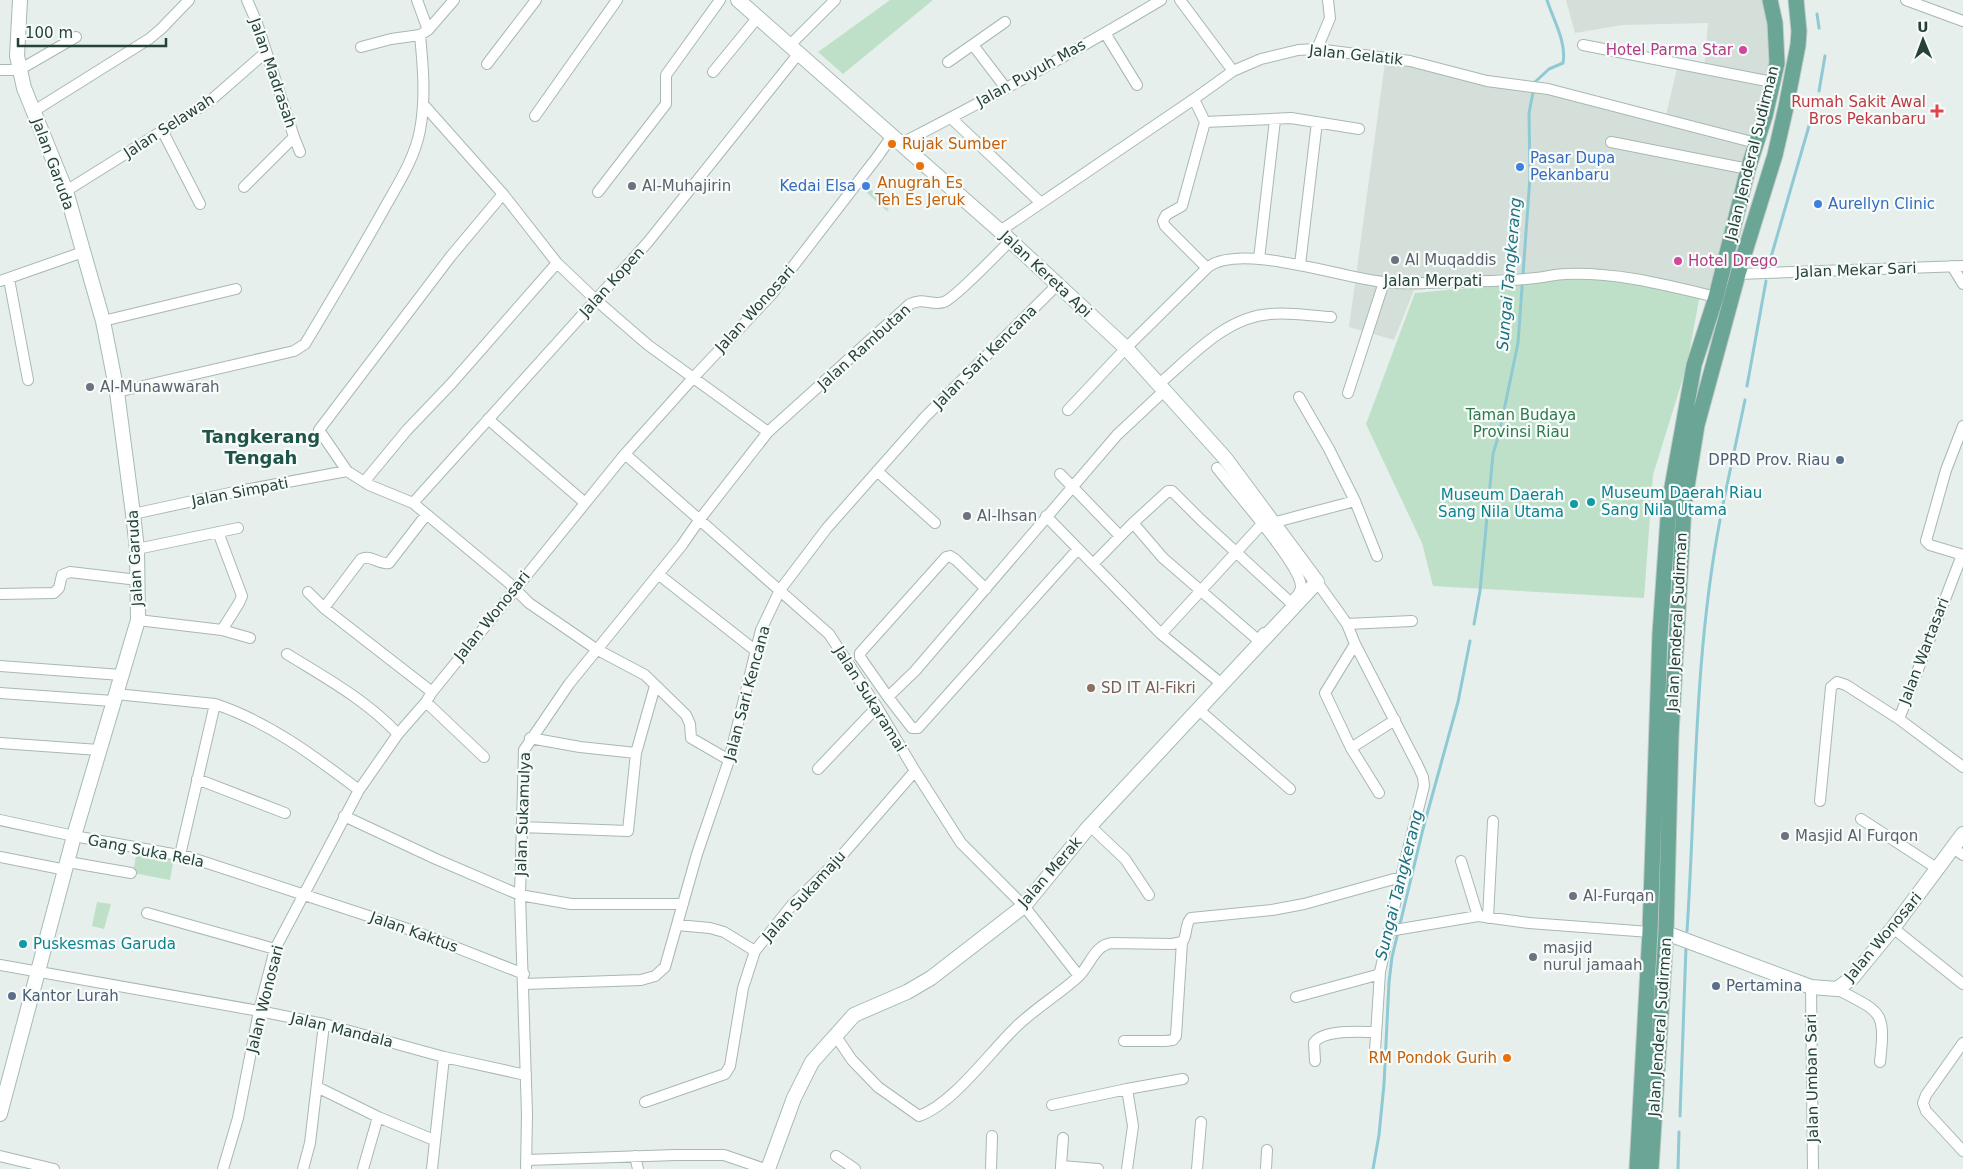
<svg xmlns="http://www.w3.org/2000/svg" width="1963" height="1169" viewBox="0 0 1963 1169" font-family="'DejaVu Sans',sans-serif">
<style>
.built{fill:#d4dfda}
.green{fill:#bfe0c8}
.lines{fill:none;stroke-linecap:round;stroke-linejoin:round}
.stream{stroke:#8ec9d4;stroke-width:3}
.street-casing{stroke:#a8b8b2;stroke-width:12}
.secondary-casing{stroke:#a4bbb3;stroke-width:16}
.primary-casing{stroke:#c2cac8;stroke-width:17}
.street{stroke:#fff;stroke-width:10}
.secondary{stroke:#fff;stroke-width:14}
.primary{stroke:#6aa596;stroke-width:15}
.hotel-dot{fill:#d1479c;stroke:#f7fbf9;stroke-width:2}
.health-dot{fill:#e0444e;stroke:#f7fbf9;stroke-width:2}
.food-dot{fill:#e8710a;stroke:#f7fbf9;stroke-width:2}
.shop-dot{fill:#3f7fe0;stroke:#f7fbf9;stroke-width:2}
.worship-dot{fill:#6b7280;stroke:#f7fbf9;stroke-width:2}
.service-dot{fill:#5c6f8a;stroke:#f7fbf9;stroke-width:2}
.culture-dot{fill:#0f9aa8;stroke:#f7fbf9;stroke-width:2}
.education-dot{fill:#8d6e63;stroke:#f7fbf9;stroke-width:2}
.labels{text-anchor:middle;dominant-baseline:central;stroke-width:4.5;stroke-linejoin:round;paint-order:stroke}
.hotel-label{font-size:15px;fill:#b23c85;stroke:#f7fbf9;text-anchor:end}
.street-label{font-size:15px;fill:#24423a;stroke:#f7fbf9}
.health-label{font-size:15px;fill:#be3a42;stroke:#f7fbf9;text-anchor:end}
.food-label{font-size:15px;fill:#c56008;stroke:#f7fbf9;text-anchor:start}
.shop-label{font-size:15px;fill:#366cbe;stroke:#f7fbf9;text-anchor:start}
.worship-label{font-size:15px;fill:#5b616d;stroke:#f7fbf9;text-anchor:start}
.park-label{font-size:15px;fill:#2d7a4b;stroke:#f7fbf9}
.service-label{font-size:15px;fill:#4e5e75;stroke:#f7fbf9;text-anchor:start}
.culture-label{font-size:15px;fill:#0d838f;stroke:#f7fbf9;text-anchor:start}
.education-label{font-size:15px;fill:#785e54;stroke:#f7fbf9;text-anchor:start}
.water-label{font-size:16px;font-style:italic;fill:#1c6f80;stroke:#f7fbf9}
.quarter-label{font-size:18px;font-weight:bold;fill:#1f5548;stroke:#f7fbf9}
</style>
<rect width="100%" height="100%" fill="#e6efeb"/>
<path class="built" d="M 1566,0 L 1764,0 L 1776,52 L 1716,276 L 1705,295 L 1618,278 L 1554,279 L 1414,290 L 1394,340 L 1349,327 L 1386,55 L 1666,115 L 1678,64 L 1704,69 L 1708,23 L 1622,25 L 1575,33 Z"/>
<path class="green" d="M 890,0 L 933,0 L 843,74 L 818,52 Z
M 870,189 L 891,204 L 887,208 L 889,209 L 887,211 L 867,193 Z
M 1618,279 L 1700,294 L 1687,365 L 1653,475 L 1644,598 L 1433,586 L 1422,543 L 1366,424 L 1415,293 L 1554,280 Z
M 137,850 L 174,857 L 170,880 L 133,873 Z
M 97,902 L 111,904 L 104,929 L 92,926 Z"/>
<g class="lines">
<path class="stream" d="M 1817,14 L 1819,28
M 1819,91 L 1825,56
M 1814,108 L 1816,102
M 1769,264 L 1811,119
M 1747,386 L 1766,281
M 1723,504 L 1745,400
M 1474,624 L 1480,591 L 1493,454 L 1499,434 L 1518,343 L 1530,177 L 1529,113 L 1535,82 L 1549,69 L 1563,63 C 1567,43 1553,19 1547,0
M 1687,931 C 1696,794 1694,656 1720,520
M 1680,1116 L 1686,947
M 1373,1169 L 1379,1135 L 1384,1084 L 1389,982 L 1392,957 L 1423,829 L 1458,702 L 1470,641
M 1678,1169 L 1679,1132"/>
<defs>
<path id="street" d="M 417,0 L 428,30
M 1180,0 L 1233,71
M 1906,0 L 1963,21
M 1105,33 L 1137,85
M 790,45 L 835,0
M 973,45 L 1005,87
M 1583,45 L 1772,82
M 361,47 L 391,39 L 420,35 L 428,30 L 454,0
M 1317,49 L 1330,18 L 1328,0
M 948,62 L 1005,22
M 487,64 L 536,0
M 0,70 L 19,70 L 76,37
M 713,72 L 758,17
M 1194,99 L 1205,122 L 1182,206 L 1166,215 L 1163,221 L 1165,226 L 1207,268
M 423,104 L 503,194 L 557,263 L 596,300 L 648,345 L 768,432
M 34,111 L 149,39 L 161,29 L 189,0
M 535,116 L 617,0
M 951,118 L 1041,203
M 1205,122 L 1291,118 L 1359,129
M 163,132 L 200,204
M 294,137 L 300,152
M 1611,142 L 1748,169
M 900,144 C 988,99 1076,51 1161,0
M 244,187 L 294,137 L 257,23 L 247,0
M 66,191 L 210,101 L 266,52
M 598,192 L 666,104 L 666,75 L 720,0
M 503,194 L 451,256 L 319,430 L 347,471 L 369,485 L 413,503 L 509,583 L 529,603 L 596,649 L 645,675 L 686,715 L 690,724 L 691,738 L 729,760
M 1000,231 L 1194,99 L 1233,71 L 1261,59 L 1298,50 L 1317,49 L 1410,61 L 1487,81 L 1548,89 L 1756,143
M 1259,259 L 1275,120
M 1300,265 L 1317,122
M 1952,266 L 1963,284
M 1738,274 L 1963,266
M 9,279 L 28,380
M 0,281 L 83,252
M 103,321 L 236,289
M 1159,384 C 1191,357 1225,317 1270,314 C 1290,312 1311,316 1331,317
M 117,392 L 294,351 L 305,344 C 332,299 359,254 384,209 C 398,184 415,158 420,130 C 426,98 423,66 420,35
M 1348,393 L 1384,282
M 1299,397 L 1329,449 L 1355,501
M 1068,410 L 1126,348 L 1207,268 C 1239,241 1345,279 1385,282 C 1408,285 1433,282 1457,282 C 1483,281 1510,281 1536,278 C 1546,277 1556,274 1566,274 C 1617,272 1666,285 1716,297
M 488,419 L 584,502
M 1963,426 L 1946,470 L 1926,541 L 1930,545 L 1963,555
M 625,454 L 829,634 L 877,707 L 915,771 L 961,843 L 1024,906 L 1079,976
M 1217,468 C 1233,489 1300,564 1301,586 C 1301,592 1298,595 1294,599
M 877,471 L 935,523
M 1060,474 L 1120,536
M 364,482 L 407,430 L 451,384 L 557,263
M 413,503 L 648,242 L 799,53
M 133,514 L 239,491 L 347,471
M 1046,516 L 1161,634 L 1223,685
M 1133,523 L 1163,558 L 1258,640 L 1264,633
M 1272,523 L 1355,501 L 1377,556
M 218,532 L 242,596 L 239,603 L 222,630
M 137,549 L 238,528
M 1093,564 L 1133,523 L 1168,491 L 1172,491 L 1201,520 L 1290,602
M 658,574 L 756,651
M 986,589 L 956,560 L 950,556 L 946,557 L 860,653 L 860,657 L 888,697 L 912,728 L 918,728 L 1078,549
M 308,592 L 324,608 L 432,692
M 0,594 L 54,593 L 59,588 L 62,575 L 70,572 L 138,580
M 324,608 L 361,559 C 371,554 379,565 389,563 L 426,515
M 138,620 L 222,630 L 250,638
M 1347,624 L 1412,621
M 1161,634 L 1262,524
M 1355,644 L 1325,693 L 1351,748 L 1379,793
M 287,654 C 326,678 366,700 398,734
M 0,666 L 121,675
M 0,693 L 113,701
M 116,694 L 215,704 C 269,722 314,756 359,790
M 888,697 L 915,671 L 1117,435 L 1165,390
M 426,702 L 484,757
M 1199,710 L 1290,789
M 1899,719 L 1962,555
M 530,738 L 580,747 L 636,753
M 0,743 L 99,750
M 1351,748 L 1395,720
M 818,769 L 877,707
M 197,779 L 285,813
M 1820,801 L 1831,687 L 1837,682 L 1846,685 L 1899,719 L 1963,767
M 344,816 L 436,859 L 520,895 L 571,904 L 683,904
M 1861,819 L 1938,869
M 0,820 L 74,836 L 189,857 L 414,931 L 524,974
M 1090,826 L 1125,859 L 1149,895
M 521,827 L 628,831 L 636,753 L 655,686
M 1953,848 L 1963,855
M 180,855 L 215,704
M 0,857 L 66,870
M 1461,861 L 1478,916
M 68,862 L 131,873
M 147,913 L 275,949
M 1488,918 L 1493,821
M 677,925 L 710,928 L 724,932 L 755,951
M 1893,928 L 1963,984
M 1389,931 L 1478,916 L 1529,923 L 1650,932
M 0,965 L 259,1011 L 324,1024 L 444,1057 L 526,1075
M 524,984 L 641,980 L 655,976 L 665,967 L 697,854 L 729,760 L 761,630 L 780,590 L 827,528 L 925,417 L 1057,285
M 1811,987 L 1813,1169
M 1837,989 C 1881,1013 1886,1009 1880,1062
M 1296,997 L 1377,975 L 1380,972 L 1401,877 L 1424,786 L 1423,777 L 1418,766 L 1355,644 L 1347,624 L 1317,582
M 835,1035 L 852,1060 L 878,1087 L 919,1116 C 953,1104 989,1053 1015,1028 C 1034,1009 1058,995 1078,977 C 1090,966 1094,945 1112,943 L 1172,944 L 1182,942
M 1124,1041 L 1165,1041 L 1173,1040 L 1176,1036 L 1182,942 C 1188,936 1184,925 1191,918 L 1272,910 L 1304,904 L 1401,877
M 1963,1043 L 1926,1095 L 1923,1103 L 1926,1111 L 1963,1151
M 1375,1051 L 1380,972
M 1315,1061 L 1314,1043 C 1323,1029 1360,1032 1376,1032
M 317,1087 L 378,1117 L 434,1140
M 645,1102 L 725,1074 L 730,1066 L 743,988 L 755,951 L 792,905 L 837,861 L 915,771
M 1052,1105 L 1127,1089
M 0,1156 L 54,1169
M 635,1156 L 638,1169
M 836,1156 L 855,1169
M 526,1160 L 676,1155 L 724,1155 L 765,1169
M 1061,1166 L 1063,1138
M 223,1169 L 238,1118 L 259,1011 L 275,949 L 359,790 L 398,734 L 426,702 L 432,692 L 625,454 L 693,378 L 771,295 L 878,156 L 892,136
M 303,1169 L 310,1143 L 324,1024
M 363,1169 L 378,1117
M 432,1169 L 444,1057
M 526,1169 L 527,1114 L 520,895 L 524,750 L 569,684 L 682,545 L 700,519 L 768,432 L 910,304 C 924,297 931,306 944,302 C 954,299 999,252 1010,241
M 991,1169 L 992,1136
M 1061,1169 L 1061,1166 L 1098,1169
M 1127,1169 L 1133,1126 L 1127,1089 L 1183,1079
M 1197,1169 L 1201,1122
M 1266,1169 L 1267,1150"/>
<path id="secondary" d="M 738,0 L 1000,231 L 1126,348 L 1225,458 L 1317,582 L 1087,829 L 1024,906 L 931,978 L 907,992 L 854,1015 L 812,1062 L 794,1098 L 768,1169
M 1666,933 L 1811,987 L 1837,989 L 1852,978 L 1893,928 L 1963,834
M 0,1114 L 74,836 L 138,620 L 137,549 L 133,514 L 117,392 L 103,321 L 66,191 L 24,88 L 17,56 L 20,0"/>
<path id="primary" d="M 1637,1169 L 1650,932 L 1660,634 L 1669,504 L 1694,365 L 1716,297 L 1748,169 L 1765,116 L 1777,63 L 1775,23 L 1770,0
M 1651,1169 L 1666,933 L 1671,735 L 1684,505 L 1697,425 L 1738,274 L 1775,155 L 1786,107 L 1798,45 L 1799,31 L 1796,0"/>
</defs>
<use href="#street" class="street-casing"/>
<use href="#secondary" class="secondary-casing"/>
<use href="#primary" class="primary-casing"/>
<use href="#street" class="street"/>
<use href="#secondary" class="secondary"/>
<use href="#primary" class="primary"/>
</g>
<g class="hotel-dot">
<circle cx="1743" cy="50" r="5"/>
<circle cx="1678" cy="261" r="5"/>
</g>
<path class="health-dot" d="M1934.5 103.5h5v5h5v5h-5v5h-5v-5h-5v-5h5z"/>
<g class="food-dot">
<circle cx="892" cy="144" r="5"/>
<circle cx="920" cy="166" r="5"/>
<circle cx="1507" cy="1058" r="5"/>
</g>
<g class="shop-dot">
<circle cx="1520" cy="167" r="5"/>
<circle cx="866" cy="186" r="5"/>
<circle cx="1818" cy="204" r="5"/>
</g>
<g class="worship-dot">
<circle cx="632" cy="186" r="5"/>
<circle cx="1395" cy="260" r="5"/>
<circle cx="90" cy="387" r="5"/>
<circle cx="967" cy="516" r="5"/>
<circle cx="1785" cy="836" r="5"/>
<circle cx="1573" cy="896" r="5"/>
<circle cx="1533" cy="957" r="5"/>
</g>
<g class="service-dot">
<circle cx="1840" cy="460" r="5"/>
<circle cx="1716" cy="986" r="5"/>
<circle cx="12" cy="996" r="5"/>
</g>
<g class="culture-dot">
<circle cx="1591" cy="502" r="5"/>
<circle cx="1574" cy="504" r="5"/>
<circle cx="23" cy="944" r="5"/>
</g>
<circle class="education-dot" cx="1091" cy="688" r="5"/>
<g class="labels">
<g class="hotel-label">
<text x="1733" y="50">Hotel Parma Star</text>
<text x="1688" y="261" text-anchor="start">Hotel Drego</text>
</g>
<g class="street-label">
<text transform="translate(1356 55) rotate(6)">Jalan Gelatik</text>
<text transform="translate(273 73) rotate(71)">Jalan Madrasah</text>
<text transform="translate(1031 73) rotate(-29)">Jalan Puyuh Mas</text>
<text transform="translate(169 126) rotate(-33)">Jalan Selawah</text>
<text transform="translate(1752 153) rotate(-76)">Jalan Jenderal Sudirman</text>
<text transform="translate(53 164) rotate(70)">Jalan Garuda</text>
<text transform="translate(1856 270) rotate(-2)">Jalan Mekar Sari</text>
<text transform="translate(1046 274) rotate(43)">Jalan Kereta Api</text>
<text x="1433" y="281">Jalan Merpati</text>
<text transform="translate(612 282) rotate(-48)">Jalan Kopen</text>
<text transform="translate(755 309) rotate(-48)">Jalan Wonosari</text>
<text transform="translate(864 347) rotate(-42)">Jalan Rambutan</text>
<text transform="translate(985 357) rotate(-45)">Jalan Sari Kencana</text>
<text transform="translate(240 492) rotate(-11)">Jalan Simpati</text>
<text transform="translate(135 558) rotate(-93)">Jalan Garuda</text>
<text transform="translate(492 616) rotate(-51)">Jalan Wonosari</text>
<text transform="translate(1677 622) rotate(-87)">Jalan Jenderal Sudirman</text>
<text transform="translate(1924 651) rotate(-69)">Jalan Wartasari</text>
<text transform="translate(747 693) rotate(-75)">Jalan Sari Kencana</text>
<text transform="translate(870 699) rotate(58)">Jalan Sukaramai</text>
<text transform="translate(523 814) rotate(-88)">Jalan Sukamulya</text>
<text transform="translate(146 851) rotate(11)">Gang Suka Rela</text>
<text transform="translate(1050 872) rotate(-49)">Jalan Merak</text>
<text transform="translate(804 896) rotate(-48)">Jalan Sukamaju</text>
<text transform="translate(414 932) rotate(20)">Jalan Kaktus</text>
<text transform="translate(1883 937) rotate(-50)">Jalan Wonosari</text>
<text transform="translate(265 999) rotate(-76)">Jalan Wonosari</text>
<text transform="translate(1660 1027) rotate(-86)">Jalan Jenderal Sudirman</text>
<text transform="translate(342 1030) rotate(14)">Jalan Mandala</text>
<text transform="translate(1812 1078) rotate(-91)">Jalan Umban Sari</text>
</g>
<g class="health-label">
<text x="1926" y="102">Rumah Sakit Awal<tspan x="1926" dy="17">Bros Pekanbaru</tspan></text>
</g>
<g class="food-label">
<text x="902" y="144">Rujak Sumber</text>
<text x="920" y="183" text-anchor="middle">Anugrah Es<tspan x="920" dy="17">Teh Es Jeruk</tspan></text>
<text x="1497" y="1058" text-anchor="end">RM Pondok Gurih</text>
</g>
<g class="shop-label">
<text x="1530" y="158">Pasar Dupa<tspan x="1530" dy="17">Pekanbaru</tspan></text>
<text x="856" y="186" text-anchor="end">Kedai Elsa</text>
<text x="1828" y="204">Aurellyn Clinic</text>
</g>
<g class="worship-label">
<text x="642" y="186">Al-Muhajirin</text>
<text x="1405" y="260">Al Muqaddis</text>
<text x="100" y="387">Al-Munawwarah</text>
<text x="977" y="516">Al-Ihsan</text>
<text x="1795" y="836">Masjid Al Furqon</text>
<text x="1583" y="896">Al-Furqan</text>
<text x="1543" y="948">masjid<tspan x="1543" dy="17">nurul jamaah</tspan></text>
</g>
<g class="park-label">
<text x="1521" y="415">Taman Budaya<tspan x="1521" dy="17">Provinsi Riau</tspan></text>
</g>
<g class="service-label">
<text x="1830" y="460" text-anchor="end">DPRD Prov. Riau</text>
<text x="1726" y="986">Pertamina</text>
<text x="22" y="996">Kantor Lurah</text>
</g>
<g class="culture-label">
<text x="1601" y="493">Museum Daerah Riau<tspan x="1601" dy="17">Sang Nila Utama</tspan></text>
<text x="1564" y="495" text-anchor="end">Museum Daerah<tspan x="1564" dy="17">Sang Nila Utama</tspan></text>
<text x="33" y="944">Puskesmas Garuda</text>
</g>
<g class="education-label">
<text x="1101" y="688">SD IT Al-Fikri</text>
</g>
<g class="water-label">
<text transform="translate(1509 274) rotate(-85)">Sungai Tangkerang</text>
<text transform="translate(1399 885) rotate(-76)">Sungai Tangkerang</text>
</g>
<g class="quarter-label">
<text x="261" y="436">Tangkerang<tspan x="261" dy="21">Tengah</tspan></text>
</g>
</g>
<g transform="translate(1923 40) rotate(359)" stroke="#f7fbf9" stroke-width="4" paint-order="stroke">
<path d="M0-4L9 19L0 12L-9 19Z" fill="#24423a"/>
<text y="-8" font-size="14" font-weight="bold" text-anchor="middle" fill="#24423a">U</text>
</g>
<path d="M18 38v8h148v-8" fill="none" stroke="#24423a" stroke-width="2.5"/>
<text x="25" y="38" font-size="15" fill="#24423a" stroke="#f7fbf9" stroke-width="4" paint-order="stroke">100 m</text>
</svg>
